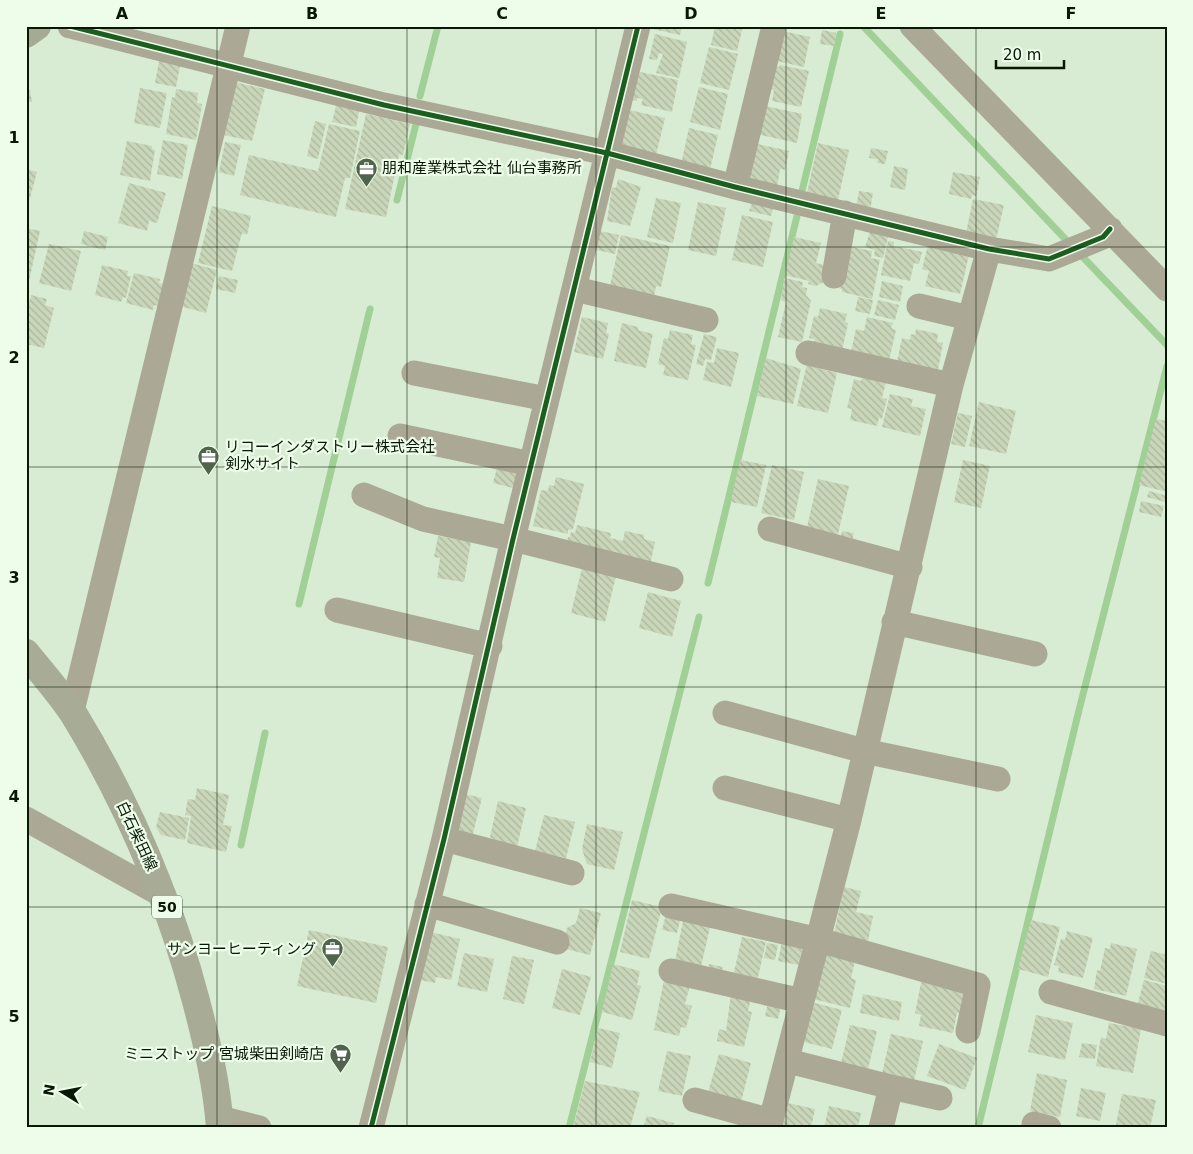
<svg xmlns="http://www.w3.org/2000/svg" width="1193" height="1154" viewBox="0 0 1193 1154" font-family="'DejaVu Sans','Noto Sans JP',sans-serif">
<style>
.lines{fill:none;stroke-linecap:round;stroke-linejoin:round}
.stream{stroke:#a1d096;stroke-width:7}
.building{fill:url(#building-back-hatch)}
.minor{stroke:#aba995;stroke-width:25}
.major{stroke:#a8ac96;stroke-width:28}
.highway{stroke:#a5aa94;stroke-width:28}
.cycleway-casing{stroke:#edfde9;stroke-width:8}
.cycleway{stroke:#1b5e20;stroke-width:5}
.grid{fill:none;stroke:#091706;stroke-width:1;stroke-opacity:0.55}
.labels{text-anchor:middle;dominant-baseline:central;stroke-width:4.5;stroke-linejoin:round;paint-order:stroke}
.shield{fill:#edfde9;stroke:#4d5c4a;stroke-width:1}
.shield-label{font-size:14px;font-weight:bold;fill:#091706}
.poi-label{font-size:15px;fill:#091706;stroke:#edfde9;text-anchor:start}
.street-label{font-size:15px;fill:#091706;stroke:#edfde9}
.neatline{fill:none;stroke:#091706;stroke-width:2}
.grid-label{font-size:16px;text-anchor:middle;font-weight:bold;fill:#091706}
</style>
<defs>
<pattern id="building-back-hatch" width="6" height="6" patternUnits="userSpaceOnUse" patternTransform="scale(1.25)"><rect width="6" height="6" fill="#c9d6b9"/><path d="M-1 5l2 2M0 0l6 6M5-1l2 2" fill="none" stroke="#abb79e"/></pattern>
</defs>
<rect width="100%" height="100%" fill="#d7ecd2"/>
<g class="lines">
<path class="stream" d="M 863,26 L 1071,245
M 420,96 L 438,26
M 802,191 L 840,34
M 397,200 L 416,124
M 1079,253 L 1167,345
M 708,583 L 797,216
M 299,604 L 370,309
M 241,845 L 265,733
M 569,1128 L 699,617
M 978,1128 L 1079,710 L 1167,366"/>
</g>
<path class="building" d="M 649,26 L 682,26 L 680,35 L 648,28 Z
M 715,26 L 743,26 L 737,51 L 711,45 Z
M 778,30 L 810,37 L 804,67 L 772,60 Z
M 822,30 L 836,33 L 834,46 L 820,44 Z
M 655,34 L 687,42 L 679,78 L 656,73 L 663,54 L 659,53 L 657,60 L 649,59 Z
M 709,47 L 738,54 L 729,90 L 700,83 Z
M 160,56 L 181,61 L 176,87 L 155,83 Z
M 780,65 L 809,71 L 801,107 L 772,101 L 774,90 L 768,88 L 772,66 L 779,67 Z
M 640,72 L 678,80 L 672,112 L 641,105 L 643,99 L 637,98 L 637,101 L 627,99 Z
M 230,81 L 265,89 L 252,141 L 219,134 Z
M 699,87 L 728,94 L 720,130 L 690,122 Z
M 140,88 L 167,93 L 160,128 L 134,123 Z
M 176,89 L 198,93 L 197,103 L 202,104 L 196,140 L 166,134 L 172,97 L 175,98 Z
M 26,90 L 30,90 L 32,102 L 26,102 Z
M 337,102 L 360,107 L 356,127 L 332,122 Z
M 761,105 L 802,114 L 797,143 L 756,134 Z
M 625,109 L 665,118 L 656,155 L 617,147 Z
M 366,114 L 410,124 L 403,155 L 399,154 L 386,217 L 345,209 Z
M 315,121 L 326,124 L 318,159 L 307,156 Z
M 329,124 L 360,131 L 350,178 L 345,178 L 336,217 L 240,195 L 249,155 L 318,171 Z
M 689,128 L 718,135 L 710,170 L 681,164 Z
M 163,140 L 188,145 L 182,179 L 157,174 Z
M 127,141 L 152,146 L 152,149 L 155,150 L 150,181 L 120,175 Z
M 225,142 L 241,145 L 234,176 L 219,172 Z
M 753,143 L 789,151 L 785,170 L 780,169 L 777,187 L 743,180 Z
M 818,143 L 849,150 L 838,200 L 807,193 Z
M 871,148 L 888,151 L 885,164 L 877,163 L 878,159 L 869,158 Z
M 894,166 L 908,169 L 905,190 L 890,187 Z
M 26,169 L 37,172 L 27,209 L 26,209 Z
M 953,172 L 980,177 L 976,196 L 972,195 L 971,199 L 949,194 Z
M 618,179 L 641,187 L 630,226 L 607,221 L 612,187 L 616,188 Z
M 129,183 L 166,193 L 157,223 L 149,221 L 147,231 L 118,223 Z
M 859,191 L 873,193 L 870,211 L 856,208 Z
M 656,198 L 681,203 L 673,243 L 647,237 Z
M 973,199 L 1004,205 L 996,240 L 966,233 Z
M 698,202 L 726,208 L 716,256 L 688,250 Z
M 752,203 L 773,208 L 771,216 L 749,211 Z
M 212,206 L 251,216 L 247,235 L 242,233 L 232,271 L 198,263 Z
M 742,215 L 773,222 L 763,267 L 732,260 Z
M 26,228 L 40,231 L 29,281 L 26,280 Z
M 84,231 L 108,237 L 105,250 L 81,244 Z
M 600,231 L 619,235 L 615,254 L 596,250 Z
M 870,232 L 888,237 L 883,258 L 874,256 L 875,250 L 865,247 Z
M 621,235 L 670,246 L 661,287 L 656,286 L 654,296 L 610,286 Z
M 794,237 L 821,243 L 816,263 L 827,266 L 824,282 L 816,286 L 808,284 L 809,281 L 785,275 Z
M 888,241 L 894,242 L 894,246 L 922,252 L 919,264 L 914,263 L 910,281 L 881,275 Z
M 49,244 L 81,251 L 71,291 L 39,283 Z
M 928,245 L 969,255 L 960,294 L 925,286 L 929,271 L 922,269 Z
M 852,247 L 872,251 L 871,258 L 880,260 L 872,299 L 842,292 L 842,289 L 835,287 Z
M 187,262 L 217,270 L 206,313 L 176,305 Z
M 102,265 L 128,271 L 127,276 L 131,276 L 126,298 L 123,297 L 121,302 L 95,295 Z
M 134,273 L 160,279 L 159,283 L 163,284 L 158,306 L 154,305 L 153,310 L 126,303 Z
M 219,276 L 238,280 L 235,293 L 216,289 Z
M 784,278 L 803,282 L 802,287 L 807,288 L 806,295 L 811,301 L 802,342 L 778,337 L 786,302 L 781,300 Z
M 882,281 L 903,286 L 900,302 L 879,297 Z
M 31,295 L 47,299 L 45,305 L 54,308 L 44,348 L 26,344 L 26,302 L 29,303 Z
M 858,297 L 873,300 L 870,314 L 855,311 Z
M 878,300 L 899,305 L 895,320 L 874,315 Z
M 820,308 L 847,314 L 845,322 L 848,323 L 842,351 L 813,344 L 815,339 L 809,338 L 814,316 L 818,317 Z
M 582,317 L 608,323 L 606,333 L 609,334 L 603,359 L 574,352 Z
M 867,317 L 893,323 L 891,328 L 896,330 L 888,365 L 850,356 L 856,329 L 864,331 Z
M 622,323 L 638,327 L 638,330 L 653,334 L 646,368 L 614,361 Z
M 916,329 L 938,334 L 937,342 L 943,343 L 937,375 L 896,366 L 902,338 L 910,340 L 911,334 L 915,335 Z
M 670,330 L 693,335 L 691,344 L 696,345 L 688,380 L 663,375 L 665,366 L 658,364 L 664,338 L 668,339 Z
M 704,334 L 717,337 L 711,360 L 705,359 L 703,366 L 696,364 Z
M 717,348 L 739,353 L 731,387 L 703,380 L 707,362 L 714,363 Z
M 766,358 L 801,369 L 793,404 L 757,396 Z
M 808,359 L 817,368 L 837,373 L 828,413 L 797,406 Z
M 863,376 L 886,382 L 882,398 L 887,399 L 882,419 L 879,418 L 877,426 L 850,420 L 852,409 L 847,408 L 854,379 L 861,381 Z
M 890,394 L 913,399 L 911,406 L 926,409 L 920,436 L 882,427 Z
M 979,402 L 1016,411 L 1006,454 L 969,446 Z
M 958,413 L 972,416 L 965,447 L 951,444 Z
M 1156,419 L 1167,421 L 1167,492 L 1139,485 Z
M 740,460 L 766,465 L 757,507 L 731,502 Z
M 963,460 L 990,466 L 981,508 L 954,502 Z
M 498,464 L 522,470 L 517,489 L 493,483 Z
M 772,465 L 804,472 L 794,520 L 761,513 Z
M 556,477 L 584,484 L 573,529 L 568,530 L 568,534 L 533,526 L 541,490 L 548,491 L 549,485 L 554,486 Z
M 818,479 L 849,486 L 836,543 L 805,536 Z
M 1149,491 L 1167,496 L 1165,502 L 1147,497 Z
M 1141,501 L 1164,506 L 1161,517 L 1139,512 Z
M 577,525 L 611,533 L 610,538 L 623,541 L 625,531 L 644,535 L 644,539 L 655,542 L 650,565 L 566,546 L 568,537 L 570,537 L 571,532 L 575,533 Z
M 842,531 L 854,533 L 851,545 L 839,543 Z
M 438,536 L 471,542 L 464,582 L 437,578 L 440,558 L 434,557 Z
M 582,568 L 616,576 L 605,622 L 571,613 Z
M 648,592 L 681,601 L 672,637 L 639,628 Z
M 197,788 L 229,795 L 223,825 L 232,826 L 226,852 L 187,843 L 191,816 L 185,815 L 188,799 L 195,800 Z
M 460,793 L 482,798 L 471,841 L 449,835 Z
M 498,801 L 526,808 L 516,851 L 490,837 Z
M 160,812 L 189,818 L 185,840 L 161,835 L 156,827 Z
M 544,815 L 575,822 L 566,858 L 535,851 Z
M 587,824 L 623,832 L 614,870 L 587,864 L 582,849 Z
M 844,887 L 861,891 L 856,912 L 873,916 L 868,941 L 834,934 Z
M 632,900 L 662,907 L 649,959 L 620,952 Z
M 580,908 L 601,913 L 590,955 L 562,948 L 567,928 L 576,923 Z
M 666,914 L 681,917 L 677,933 L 662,930 Z
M 1031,920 L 1060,927 L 1048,977 L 1018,969 Z
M 683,921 L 710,927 L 700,971 L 674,966 Z
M 309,930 L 388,947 L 376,1003 L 297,986 Z
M 426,931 L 460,939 L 451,980 L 436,977 L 435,983 L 415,979 Z
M 1067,931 L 1093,938 L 1083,978 L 1058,972 L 1059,966 L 1054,965 L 1061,939 L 1065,940 Z
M 742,937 L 766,942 L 756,986 L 732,981 Z
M 782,941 L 803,945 L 799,965 L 778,961 Z
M 767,943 L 778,945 L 775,960 L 764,958 Z
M 1111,943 L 1137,949 L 1126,996 L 1094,989 L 1097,970 L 1100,971 L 1105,948 L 1110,949 Z
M 1151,951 L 1167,955 L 1167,984 L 1144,978 Z
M 464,953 L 494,959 L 487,992 L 457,986 Z
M 823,954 L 855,961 L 851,978 L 856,980 L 850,1008 L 813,999 Z
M 512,956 L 534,960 L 524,1004 L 503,999 Z
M 613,964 L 640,971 L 637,985 L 641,986 L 632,1020 L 602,1012 Z
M 709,964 L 723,967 L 720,977 L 707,974 Z
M 562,969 L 591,977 L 580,1015 L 552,1008 Z
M 922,978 L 970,987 L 961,1014 L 957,1013 L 953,1033 L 919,1026 L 921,1015 L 915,1013 Z
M 664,980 L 690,986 L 685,1004 L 692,1006 L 686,1028 L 681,1027 L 679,1036 L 654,1030 Z
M 1144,980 L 1167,986 L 1167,1014 L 1137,1007 Z
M 731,994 L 751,998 L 748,1011 L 752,1012 L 744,1047 L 717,1041 L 719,1029 L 726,1031 Z
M 863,994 L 902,1002 L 899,1021 L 860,1013 Z
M 811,1002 L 842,1010 L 832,1049 L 800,1041 Z
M 768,1003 L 781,1006 L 778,1019 L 765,1016 Z
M 1036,1015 L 1073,1023 L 1065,1060 L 1028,1052 Z
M 1109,1023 L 1141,1029 L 1133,1073 L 1096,1066 L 1101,1037 L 1106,1039 Z
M 850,1025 L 877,1031 L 868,1069 L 841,1063 Z
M 598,1028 L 620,1033 L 612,1068 L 590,1062 Z
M 891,1034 L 923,1041 L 913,1085 L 881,1078 Z
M 1082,1043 L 1097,1045 L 1095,1059 L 1079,1057 Z
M 939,1044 L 977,1058 L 965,1090 L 927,1076 Z
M 667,1051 L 691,1056 L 682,1096 L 658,1091 Z
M 719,1054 L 751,1063 L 740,1106 L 707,1096 Z
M 1037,1073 L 1067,1080 L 1060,1117 L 1030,1111 Z
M 585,1081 L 640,1092 L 630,1128 L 573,1128 Z
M 1081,1088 L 1106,1093 L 1100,1121 L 1076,1116 Z
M 1122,1094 L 1156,1100 L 1150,1128 L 1116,1125 Z
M 783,1102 L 815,1109 L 811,1128 L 777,1128 Z
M 829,1106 L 861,1113 L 858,1128 L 824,1128 Z
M 647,1116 L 674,1123 L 672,1128 L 643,1128 Z"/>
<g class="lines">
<path class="minor" d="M 70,26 L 384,105 L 607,153 L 735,187 L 989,249 L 1049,259 L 1103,237 L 1110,229
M 912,26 L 1167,289
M 735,187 L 774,26
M 834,276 L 845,213
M 575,289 L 706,320
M 919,306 L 969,318
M 808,353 L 951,385
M 414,373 L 547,399
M 400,436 L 531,464
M 364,495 L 423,519 L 513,539 L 671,579
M 770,529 L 910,567
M 337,610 L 490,646
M 894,622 L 1035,654
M 72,711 L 238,26
M 725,713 L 864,751 L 998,779
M 725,788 L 849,820
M 26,819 L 164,896
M 444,839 L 572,873
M 427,904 L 557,942
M 671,906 L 819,940 L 978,985 L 968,1031
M 671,971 L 802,1001
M 1051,992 L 1167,1024
M 788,1061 L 891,1087 L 881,1128
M 891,1087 L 940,1098
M 695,1100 L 771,1121
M 219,1118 L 259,1128
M 1034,1124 L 1049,1128
M 371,1128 L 444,839 L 513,539 L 638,26
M 769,1128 L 849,820 L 951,385 L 989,249"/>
<path class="major" d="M 26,653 C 42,673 59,692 73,713 C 128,803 169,899 196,1001 C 207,1043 217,1085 220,1128"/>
<path class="highway" d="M 26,34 L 37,26"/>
<defs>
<path id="cycleway" d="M 70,26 L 384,105 L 607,153 L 735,187 L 989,249 L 1049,259 L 1103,237 L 1110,229
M 371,1128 L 444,839 L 513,539 L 638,26"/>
</defs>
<use href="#cycleway" class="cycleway-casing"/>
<use href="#cycleway" class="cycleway"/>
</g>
<path class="grid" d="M 217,26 L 217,1128M 407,26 L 407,1128M 596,26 L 596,1128M 786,26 L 786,1128M 976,26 L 976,1128M 26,247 L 1167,247M 26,467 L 1167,467M 26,687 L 1167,687M 26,907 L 1167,907"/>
<defs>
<symbol id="office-pin" viewBox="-11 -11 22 30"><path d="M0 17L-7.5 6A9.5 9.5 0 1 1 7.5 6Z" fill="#51624d" stroke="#edfde9"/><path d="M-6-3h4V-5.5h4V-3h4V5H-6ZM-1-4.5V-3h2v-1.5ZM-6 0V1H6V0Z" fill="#fff"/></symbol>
<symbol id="supermarket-pin" viewBox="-11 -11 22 30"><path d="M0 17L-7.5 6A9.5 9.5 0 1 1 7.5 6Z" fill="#51624d" stroke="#edfde9"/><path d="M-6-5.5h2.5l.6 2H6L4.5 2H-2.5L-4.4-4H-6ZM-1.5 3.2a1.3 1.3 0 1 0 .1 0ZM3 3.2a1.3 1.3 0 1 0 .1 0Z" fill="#fff"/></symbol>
</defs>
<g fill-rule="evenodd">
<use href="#office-pin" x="354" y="156" width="25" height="34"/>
<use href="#office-pin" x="196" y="444" width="25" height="34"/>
<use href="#office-pin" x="320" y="936" width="25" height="34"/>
<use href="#supermarket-pin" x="328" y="1042" width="25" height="34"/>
</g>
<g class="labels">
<rect class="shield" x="152" y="895.5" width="30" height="23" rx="4"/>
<g class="shield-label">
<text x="167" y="907">50</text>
</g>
<g class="poi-label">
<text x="382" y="168">朋和産業株式会社 仙台事務所</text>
<text x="225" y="447">リコーインダストリー株式会社<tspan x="225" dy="17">剣水サイト</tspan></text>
<text x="316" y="949" text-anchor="end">サンヨーヒーティング</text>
<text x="324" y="1054" text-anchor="end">ミニストップ 宮城柴田剣崎店</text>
</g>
<g class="street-label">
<text transform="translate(137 836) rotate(65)">白石柴田線</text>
</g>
</g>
<rect width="1193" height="1154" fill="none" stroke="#edfde9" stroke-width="55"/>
<g transform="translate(62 1092) rotate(280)" stroke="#edfde9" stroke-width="4" paint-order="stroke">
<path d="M0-4L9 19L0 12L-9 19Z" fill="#091706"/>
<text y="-8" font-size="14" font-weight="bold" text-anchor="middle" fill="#091706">N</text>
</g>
<path d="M996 60v8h68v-8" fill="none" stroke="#091706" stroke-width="2.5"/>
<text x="1003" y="60" font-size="15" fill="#091706" stroke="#edfde9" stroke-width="4" paint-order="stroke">20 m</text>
<rect x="28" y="28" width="1138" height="1098" class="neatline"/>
<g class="grid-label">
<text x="122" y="19">A</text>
<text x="312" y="19">B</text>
<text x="502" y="19">C</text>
<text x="691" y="19">D</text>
<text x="881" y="19">E</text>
<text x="1071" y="19">F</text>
<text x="14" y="143">1</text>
<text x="14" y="363">2</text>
<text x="14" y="583">3</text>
<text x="14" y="802">4</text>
<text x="14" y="1022">5</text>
</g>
</svg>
